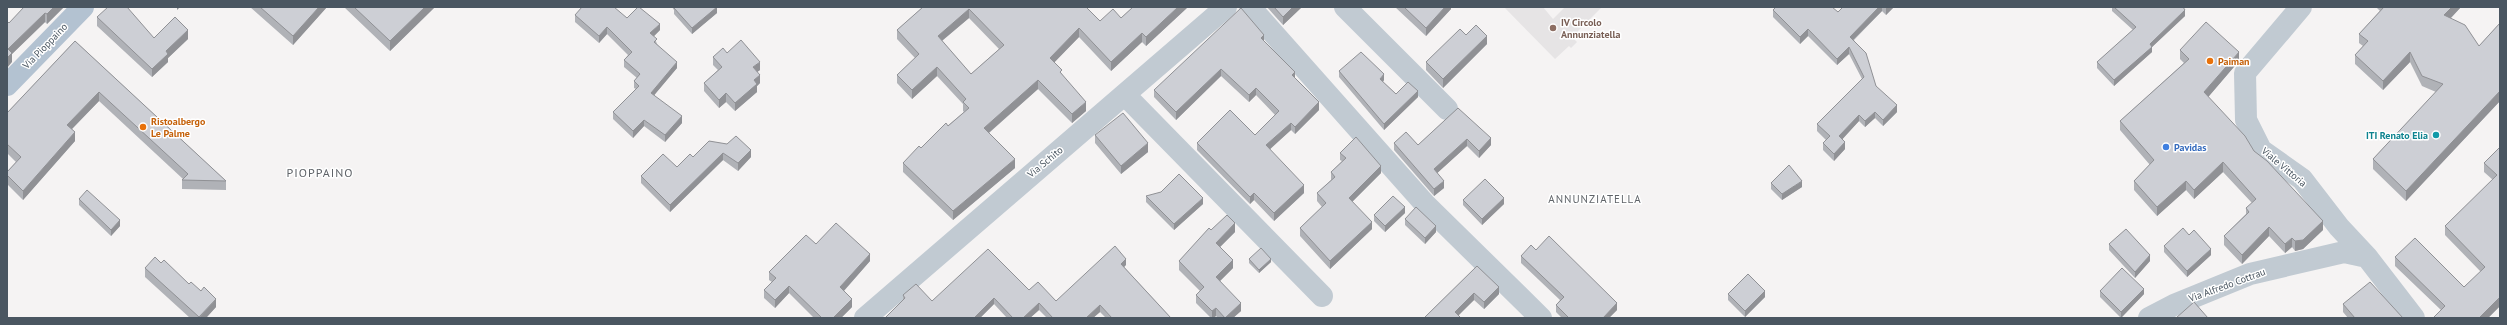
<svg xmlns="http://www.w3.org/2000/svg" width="2507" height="325" viewBox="0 0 2507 325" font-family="'PT Sans',sans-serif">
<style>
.education{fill:#e6e4e5}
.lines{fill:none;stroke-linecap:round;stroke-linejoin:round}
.minor{stroke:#c1cad2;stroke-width:22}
.major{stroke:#b3c2d1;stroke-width:22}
.wall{fill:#b0b2b7;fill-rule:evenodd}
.shaded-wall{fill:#909195}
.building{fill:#cdcfd5;stroke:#909195;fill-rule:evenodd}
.education-dot{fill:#8d6e63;stroke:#fff;stroke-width:1.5}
.food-dot{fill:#e8710a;stroke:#fff;stroke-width:1.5}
.culture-dot{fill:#0f9aa8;stroke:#fff;stroke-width:1.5}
.shop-dot{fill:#3f7fe0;stroke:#fff;stroke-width:1.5}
.labels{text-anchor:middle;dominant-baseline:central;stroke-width:3;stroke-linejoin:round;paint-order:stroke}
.education-label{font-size:10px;font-weight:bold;fill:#785e54;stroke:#fff;text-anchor:start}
.street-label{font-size:10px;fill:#4a5661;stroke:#fff}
.food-label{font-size:10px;font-weight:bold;fill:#c56008;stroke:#fff;text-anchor:start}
.culture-label{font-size:10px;font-weight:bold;fill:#0d838f;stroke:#fff;text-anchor:end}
.shop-label{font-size:10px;font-weight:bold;fill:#366cbe;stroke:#fff;text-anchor:start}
.neighbourhood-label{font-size:11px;letter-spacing:1px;fill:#5f6368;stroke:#fff}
.quarter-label{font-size:12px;letter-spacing:1px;fill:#5f6368;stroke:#fff}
</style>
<rect width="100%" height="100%" fill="#f5f3f3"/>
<path class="education" d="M 1504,7 L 1543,7 L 1553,19 L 1565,7 L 1602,7 L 1572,37 L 1577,42 L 1571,48 L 1569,46 L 1555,59 Z"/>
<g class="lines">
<path class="minor" d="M 1250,7 L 1425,204 L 1541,318
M 1345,7 L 1447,109
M 2301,7 L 2245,73 L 2246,120 L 2261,150 L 2302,179 L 2339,227 L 2367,257 L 2414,318
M 1125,95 L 1322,296
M 865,318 L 1226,7
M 2149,318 L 2174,305 L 2250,274 L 2344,252 L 2367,257"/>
<path class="major" d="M 7,85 L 83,7"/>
</g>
<path class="wall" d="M 64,7 L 47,24 L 45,22 L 12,54 L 12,62 L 9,23 Z
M 250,7 L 327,7 L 293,45 Z
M 344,7 L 435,7 L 390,51 Z
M 672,7 L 717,7 L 717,13 L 692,34 L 674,14 L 674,10 Z
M 923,7 L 1086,7 L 1100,21 L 1121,18 L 1133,7 L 1188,7 L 1146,46 L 1142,42 L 1111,71 L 1079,37 L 1054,62 L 1086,111 L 1072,123 L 1038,89 L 989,133 L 1015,168 L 953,220 L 903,172 L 903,163 L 964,112 L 963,111 L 963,104 L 937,76 L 912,99 L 897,83 L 897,75 L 915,58 L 897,39 L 897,30 ZM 969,18 L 999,49 L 971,74 L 942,41 Z
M 1267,7 L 1302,7 L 1283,25 Z
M 1395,7 L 1451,7 L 1451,9 L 1426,36 Z
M 1843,7 L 1894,7 L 1886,15 L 1882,11 L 1854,40 L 1876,86 L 1897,112 L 1883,126 L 1875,118 L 1865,127 L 1859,121 L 1842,139 L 1845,149 L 1834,161 L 1823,150 L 1823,143 L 1826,140 L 1817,131 L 1817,124 L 1862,79 L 1849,54 L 1837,65 L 1808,36 L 1800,44 L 1773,17 L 1773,10 L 1838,12 Z
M 2112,7 L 2183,7 L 2185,16 L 2152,47 L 2152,52 L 2114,86 L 2097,68 L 2097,62 L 2133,30 L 2112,11 Z
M 2376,7 L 2461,7 L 2451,18 L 2479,46 L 2500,23 L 2500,101 L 2406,201 L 2373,169 L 2373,159 L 2436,92 L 2422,86 L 2410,62 L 2383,90 L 2355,64 L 2355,55 L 2363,46 L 2359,43 L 2359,34 L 2380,11 Z
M 575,15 L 627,18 L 660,30 L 654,36 L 657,44 L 677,68 L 654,95 L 682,123 L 665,142 L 644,126 L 633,138 L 613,119 L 613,112 L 636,89 L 634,88 L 634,81 L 637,78 L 624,67 L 624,60 L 628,55 L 607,34 L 599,43 L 575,22 Z
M 97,17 L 154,38 L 188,39 L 168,58 L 168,62 L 152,77 L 97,26 Z
M 1466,35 L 1487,44 L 1443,88 L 1426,70 L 1426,62 Z
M 75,41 L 226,181 L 226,190 L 182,189 L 182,180 L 183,179 L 99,101 L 72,129 L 75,141 L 23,200 L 7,184 L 7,172 L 16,162 L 7,153 L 7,113 Z
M 1264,41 L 1295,78 L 1319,110 L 1295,134 L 1291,130 L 1269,149 L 1304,193 L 1274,221 L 1254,200 L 1250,204 L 1197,150 L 1197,143 L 1255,135 L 1275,115 L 1256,95 L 1249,102 L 1221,76 L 1176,120 L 1154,97 L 1154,90 Z
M 2180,50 L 2239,61 L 2208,97 L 2254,151 L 2323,230 L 2303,249 L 2295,251 L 2292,247 L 2285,253 L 2269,236 L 2242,264 L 2224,245 L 2224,236 L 2246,214 L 2246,208 L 2252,203 L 2223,172 L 2194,199 L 2186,190 L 2157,216 L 2134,190 L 2134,181 L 2150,165 L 2120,130 L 2120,121 L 2184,63 L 2180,59 Z
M 727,53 L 760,70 L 757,72 L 760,83 L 757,86 L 757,92 L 735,111 L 726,102 L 719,108 L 704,91 L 704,83 L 718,70 L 713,65 L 713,57 Z
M 1339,71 L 1384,80 L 1383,82 L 1396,94 L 1418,97 L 1384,130 L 1339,77 Z
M 1458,108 L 1491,145 L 1479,158 L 1467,146 L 1437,173 L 1444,188 L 1434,196 L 1394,150 L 1394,143 L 1418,145 Z
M 1095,135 L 1148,152 L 1121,174 L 1095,143 Z
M 709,141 L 751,157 L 738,171 L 723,160 L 670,212 L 641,183 L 641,176 L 677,167 L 693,157 Z
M 2500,147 L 2500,306 L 2488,318 L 2441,310 L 2395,266 L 2395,257 L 2464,287 L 2481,272 L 2445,235 L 2445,226 L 2493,180 L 2484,172 L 2484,163 Z
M 1340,153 L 1381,173 L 1352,202 L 1372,229 L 1330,269 L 1300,236 L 1300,228 L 1322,207 L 1317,201 L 1317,193 L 1331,180 L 1331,172 L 1342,161 L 1340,160 Z
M 1771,183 L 1802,187 L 1782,200 L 1771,189 Z
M 1146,196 L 1203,204 L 1174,230 L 1146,202 Z
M 79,199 L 120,226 L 111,236 L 79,205 Z
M 1463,200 L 1504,204 L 1482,225 L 1463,205 Z
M 1405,213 L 1385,232 L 1374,221 L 1374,215 Z
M 1405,219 L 1436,232 L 1425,244 L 1405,225 Z
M 1211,230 L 1235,232 L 1220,247 L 1233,268 L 1220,281 L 1241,311 L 1233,318 L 1218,318 L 1216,316 L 1213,318 L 1211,318 L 1196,303 L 1196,295 L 1200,291 L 1179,270 L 1179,261 Z
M 2189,235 L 2211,255 L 2187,277 L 2164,252 L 2164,246 Z
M 816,244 L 870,261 L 844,291 L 852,307 L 841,318 L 814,318 L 789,293 L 775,308 L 764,298 L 764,290 L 772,282 L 769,280 L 769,272 Z
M 2109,244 L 2150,261 L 2135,278 L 2109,250 Z
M 1536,250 L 1617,310 L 1609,318 L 1562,318 L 1556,312 L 1556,305 L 1560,300 L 1521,263 L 1521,256 Z
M 1249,259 L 1271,262 L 1259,273 L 1249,263 Z
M 161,263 L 189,284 L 216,307 L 206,318 L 190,318 L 145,277 L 145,268 Z
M 1126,265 L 1124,267 L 1171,318 L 1106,318 L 1100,312 L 1093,318 L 1047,318 L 1039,310 L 1030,318 L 1007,318 L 994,304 L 980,318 L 885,318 L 903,301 L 903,295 L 932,301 L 1029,290 L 1056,301 Z
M 1477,266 L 1499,294 L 1484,309 L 1474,300 L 1458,315 L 1424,318 Z
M 2100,291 L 2144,294 L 2121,318 L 2100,297 Z
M 1728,294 L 1765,297 L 1745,317 L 1728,300 Z
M 2343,304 L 2403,318 L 2348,318 L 2343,312 Z"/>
<path class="shaded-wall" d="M 54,7 L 64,7 L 47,24 L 47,14 Z
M 177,7 L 180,7 L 177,10 Z
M 319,7 L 327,7 L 293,45 L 293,36 Z
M 425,7 L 435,7 L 390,51 L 390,41 Z
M 717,7 L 717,13 L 692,34 L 692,28 Z
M 1178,7 L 1188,7 L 1146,46 L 1146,37 Z
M 1293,7 L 1302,7 L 1283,25 L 1283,17 Z
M 1445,7 L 1451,7 L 1451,9 L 1426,36 L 1426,28 Z
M 1879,7 L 1882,7 L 1882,11 L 1850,43 L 1850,37 Z
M 1887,7 L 1894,7 L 1886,15 L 1886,8 Z
M 2452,7 L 2461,7 L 2444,25 L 2444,15 Z
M 969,9 L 969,18 L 938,44 L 938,36 Z
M 2185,10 L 2185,16 L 2152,47 L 2152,52 L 2114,86 L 2114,80 L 2150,44 Z
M 45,13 L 45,22 L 12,54 L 12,62 L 7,68 L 8,49 Z
M 660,24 L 660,30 L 650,40 L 650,33 Z
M 607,27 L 607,34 L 599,43 L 599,36 Z
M 1079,28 L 1079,37 L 1050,67 L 1050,58 Z
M 1808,29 L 1808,36 L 1800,44 L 1800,37 Z
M 188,30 L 188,39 L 168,58 L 168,62 L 152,77 L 152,69 L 166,51 Z
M 1142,33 L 1142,42 L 1111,71 L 1111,62 Z
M 1264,35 L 1264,42 L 1261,38 Z
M 1487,36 L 1487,44 L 1443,88 L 1443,79 Z
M 1849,47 L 1849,54 L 1837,65 L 1837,59 Z
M 2239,52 L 2239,61 L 2204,102 L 2204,92 Z
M 2410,52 L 2410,62 L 2383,90 L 2383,81 Z
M 677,62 L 677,68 L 651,99 L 651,93 Z
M 760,62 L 760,70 L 753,75 L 753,67 Z
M 937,67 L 937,76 L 912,99 L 912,90 Z
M 1221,69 L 1221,76 L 1176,120 L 1176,112 Z
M 1295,72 L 1295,80 L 1292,75 Z
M 1384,74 L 1384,80 L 1380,85 L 1380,79 Z
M 760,75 L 760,83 L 757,86 L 757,92 L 735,111 L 735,103 L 754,80 Z
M 1038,80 L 1038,89 L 984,137 L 984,128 Z
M 1256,88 L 1256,95 L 1249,102 L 1249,95 Z
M 1418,91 L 1418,97 L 1384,130 L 1384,124 Z
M 2500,91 L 2500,101 L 2406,201 L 2406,191 Z
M 99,92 L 99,101 L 67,134 L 67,125 Z
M 726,93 L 726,102 L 719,108 L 719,100 Z
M 1086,102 L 1086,111 L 1072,123 L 1072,114 Z
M 1319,102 L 1319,110 L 1295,134 L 1295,127 Z
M 1897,105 L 1897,112 L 1883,126 L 1883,120 Z
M 1875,112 L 1875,118 L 1865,127 L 1865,121 Z
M 1859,115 L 1859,121 L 1839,143 L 1839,136 Z
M 682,116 L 682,123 L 665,142 L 665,135 Z
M 644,120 L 644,126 L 633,138 L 633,131 Z
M 1291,123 L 1291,130 L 1266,153 L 1266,145 Z
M 75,132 L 75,141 L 23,200 L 23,191 Z
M 1491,138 L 1491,145 L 1479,158 L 1479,151 Z
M 1467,139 L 1467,146 L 1434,176 L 1434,169 Z
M 1845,142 L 1845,149 L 1834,161 L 1834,154 Z
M 1148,143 L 1148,152 L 1121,174 L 1121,166 Z
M 751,150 L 751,157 L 738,171 L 738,163 Z
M 723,153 L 723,160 L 670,212 L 670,205 Z
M 1015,159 L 1015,168 L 953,220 L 953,211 Z
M 2223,162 L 2223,172 L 2194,199 L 2194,190 Z
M 1381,166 L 1381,173 L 1349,205 L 1349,198 Z
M 1444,181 L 1444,188 L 1434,196 L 1434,189 Z
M 1802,181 L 1802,187 L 1782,200 L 1782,194 Z
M 2186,181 L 2186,190 L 2157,216 L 2157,207 Z
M 1304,185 L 1304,193 L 1274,221 L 1274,213 Z
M 1254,193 L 1254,200 L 1250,204 L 1250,197 Z
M 1203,198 L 1203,204 L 1174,230 L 1174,224 Z
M 1504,198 L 1504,204 L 1482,225 L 1482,219 Z
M 1405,207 L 1405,213 L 1385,232 L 1385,226 Z
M 120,220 L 120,226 L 111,236 L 111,230 Z
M 2323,221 L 2323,230 L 2303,249 L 2295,251 L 2295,241 Z
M 1372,222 L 1372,229 L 1330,269 L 1330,261 Z
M 1235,223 L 1235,232 L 1216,251 L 1216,243 Z
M 1436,226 L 1436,232 L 1425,244 L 1425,238 Z
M 2269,227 L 2269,236 L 2242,264 L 2242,255 Z
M 2292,238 L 2292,247 L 2285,253 L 2285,244 Z
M 2211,249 L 2211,255 L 2187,277 L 2187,271 Z
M 870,254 L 870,261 L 840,295 L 840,287 Z
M 2150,255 L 2150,261 L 2135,278 L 2135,272 Z
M 1126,259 L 1126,265 L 1121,270 L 1121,264 Z
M 1271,259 L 1271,262 L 1259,273 L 1259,270 Z
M 1233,260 L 1233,268 L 1216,285 L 1216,277 Z
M 789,286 L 789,293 L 775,308 L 775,300 Z
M 1499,287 L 1499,294 L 1484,309 L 1484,302 Z
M 2144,289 L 2144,294 L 2121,318 L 2121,312 Z
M 1765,291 L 1765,297 L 1745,317 L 1745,311 Z
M 1474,293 L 1474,300 L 1456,318 L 1455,312 Z
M 2500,297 L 2500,306 L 2488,318 L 2479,318 Z
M 994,298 L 994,304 L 980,318 L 975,318 L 975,317 Z
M 216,299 L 216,307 L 206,318 L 199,318 Z
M 852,299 L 852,307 L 841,318 L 833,318 Z
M 1039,303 L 1039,310 L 1030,318 L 1023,318 Z
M 1241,303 L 1241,311 L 1233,318 L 1225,318 Z
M 1617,303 L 1617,310 L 1609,318 L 1603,318 Z
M 1100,305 L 1100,312 L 1093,318 L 1086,318 Z
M 1216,308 L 1216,316 L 1213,318 L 1212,318 L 1212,311 Z"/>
<path class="building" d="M 24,7 L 54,7 L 47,14 L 45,13 L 8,49 L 12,53 L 7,58 L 7,21 L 9,23 Z
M 108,7 L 127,7 L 154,38 L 175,17 L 188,30 L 166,51 L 168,54 L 152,69 L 97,17 Z
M 260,7 L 319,7 L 293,36 Z
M 354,7 L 425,7 L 390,41 Z
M 582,7 L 614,7 L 627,18 L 638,7 L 639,7 L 660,24 L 650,33 L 657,39 L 654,42 L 677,62 L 651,93 L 682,116 L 665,135 L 644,120 L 633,131 L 613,112 L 639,86 L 634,81 L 640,74 L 624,60 L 632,52 L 607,27 L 599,36 L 575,15 Z
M 676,7 L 717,7 L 692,28 L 674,8 Z
M 923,7 L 1086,7 L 1100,21 L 1113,9 L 1121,18 L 1133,7 L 1178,7 L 1146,37 L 1142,33 L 1111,62 L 1079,28 L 1050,58 L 1062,70 L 1060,72 L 1086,102 L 1072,114 L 1038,80 L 984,128 L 1015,159 L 953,211 L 903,163 L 919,146 L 921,148 L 946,123 L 948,126 L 969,108 L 963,102 L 966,99 L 937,67 L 912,90 L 897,75 L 919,54 L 897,30 ZM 969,9 L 1004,45 L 971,74 L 938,36 Z
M 1274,7 L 1293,7 L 1283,17 Z
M 1404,7 L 1445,7 L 1426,28 Z
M 1776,7 L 1832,7 L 1838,12 L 1843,7 L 1879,7 L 1850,37 L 1866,53 L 1876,86 L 1897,105 L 1883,120 L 1875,112 L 1865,121 L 1859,115 L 1839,136 L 1845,142 L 1834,154 L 1823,143 L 1830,136 L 1817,124 L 1864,77 L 1849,47 L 1837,59 L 1808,29 L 1800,37 L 1773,10 Z
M 2114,7 L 2183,7 L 2185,10 L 2150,44 L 2152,47 L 2114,80 L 2097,62 L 2136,27 Z
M 2384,7 L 2452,7 L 2444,15 L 2465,25 L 2479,46 L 2500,23 L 2500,91 L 2406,191 L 2373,159 L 2443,84 L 2422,76 L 2410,52 L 2383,81 L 2355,55 L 2368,41 L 2359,34 Z
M 1241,8 L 1264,35 L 1261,38 L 1295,72 L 1292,75 L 1319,102 L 1295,127 L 1291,123 L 1266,145 L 1304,185 L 1274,213 L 1254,193 L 1250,197 L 1197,143 L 1230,110 L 1255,135 L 1279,111 L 1256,88 L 1249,95 L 1221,69 L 1176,112 L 1154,90 Z
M 2206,22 L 2239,52 L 2204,92 L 2245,136 L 2254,151 L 2267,161 L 2323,221 L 2303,240 L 2295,241 L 2292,238 L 2285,244 L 2269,227 L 2242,255 L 2224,236 L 2249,212 L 2246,208 L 2256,199 L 2223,162 L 2194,190 L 2186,181 L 2157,207 L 2134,181 L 2154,160 L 2120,121 L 2189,59 L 2180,50 Z
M 1476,25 L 1487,36 L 1443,79 L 1426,62 L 1460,29 L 1466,35 Z
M 741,40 L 760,62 L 753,67 L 760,75 L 754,80 L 757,84 L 735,103 L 726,93 L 719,100 L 704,83 L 722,67 L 713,57 L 723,48 L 727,53 Z
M 75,41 L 226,181 L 182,180 L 188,174 L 99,92 L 67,125 L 75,132 L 23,191 L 7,175 L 7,172 L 21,157 L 7,144 L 7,113 Z
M 1361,52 L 1384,74 L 1380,79 L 1396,94 L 1408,82 L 1418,91 L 1384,124 L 1339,71 Z
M 1458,108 L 1491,138 L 1479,151 L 1467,139 L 1434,169 L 1444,181 L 1434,189 L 1394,143 L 1406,132 L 1418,145 Z
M 1123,113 L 1148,143 L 1121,166 L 1095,135 Z
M 736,136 L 751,150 L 738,163 L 723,153 L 670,205 L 641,176 L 663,154 L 677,167 L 690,154 L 693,157 L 709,141 L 727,144 Z
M 1356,137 L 1381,166 L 1349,198 L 1372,222 L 1330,261 L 1300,228 L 1326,203 L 1317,193 L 1335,177 L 1331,172 L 1346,158 L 1340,153 Z
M 2500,147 L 2500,297 L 2479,318 L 2433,318 L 2445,306 L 2395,257 L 2415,238 L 2464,287 L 2485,267 L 2445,226 L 2497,175 L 2484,163 Z
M 1789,165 L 1802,181 L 1782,194 L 1771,183 Z
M 1179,174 L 1203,198 L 1174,224 L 1146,196 L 1161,192 Z
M 1485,179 L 1504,198 L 1482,219 L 1463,200 Z
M 87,190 L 120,220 L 111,230 L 79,199 Z
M 1393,196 L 1405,207 L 1385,226 L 1374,215 Z
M 1416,207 L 1436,226 L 1425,238 L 1405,219 Z
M 1227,215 L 1235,223 L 1216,243 L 1233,260 L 1216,277 L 1241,303 L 1225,318 L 1216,308 L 1212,311 L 1196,295 L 1204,287 L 1179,261 L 1209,228 L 1211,230 Z
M 836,223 L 870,254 L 840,287 L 852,299 L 833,318 L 822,318 L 789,286 L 775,300 L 764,290 L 776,278 L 769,272 L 806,235 L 816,244 Z
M 2183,228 L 2189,235 L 2194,230 L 2211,249 L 2187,271 L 2164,246 Z
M 2126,229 L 2150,255 L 2135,272 L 2109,244 Z
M 1549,236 L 1617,303 L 1603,318 L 1569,318 L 1556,305 L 1564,297 L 1521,256 L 1531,245 L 1536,250 Z
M 1115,246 L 1126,259 L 1121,264 L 1171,318 L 1112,318 L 1100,305 L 1086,318 L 1053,318 L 1039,303 L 1023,318 L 1013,318 L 994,298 L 975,317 L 976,318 L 885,318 L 905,298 L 903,295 L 916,284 L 932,301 L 988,249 L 1029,290 L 1038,282 L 1056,301 Z
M 1261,248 L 1271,259 L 1259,270 L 1249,259 Z
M 155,257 L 161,263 L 164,260 L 189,284 L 191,282 L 201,291 L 204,287 L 216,299 L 199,317 L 145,268 Z
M 1477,266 L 1499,287 L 1484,302 L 1474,293 L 1455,312 L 1461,318 L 1424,318 Z
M 2122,268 L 2144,289 L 2121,312 L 2100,291 Z
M 1748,274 L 1765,291 L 1745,311 L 1728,294 Z
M 2370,282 L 2403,318 L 2355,318 L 2343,304 Z
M 2194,302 L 2208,318 L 2176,318 Z"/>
<circle class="education-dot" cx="1553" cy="28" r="4"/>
<g class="food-dot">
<circle cx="2210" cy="61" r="4"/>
<circle cx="143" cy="127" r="4"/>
</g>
<circle class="culture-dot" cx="2436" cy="135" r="4"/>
<circle class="shop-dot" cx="2166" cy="147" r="4"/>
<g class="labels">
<g class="education-label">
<text x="1561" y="22">IV Circolo<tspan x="1561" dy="12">Annunziatella</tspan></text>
</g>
<g class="street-label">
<text transform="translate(45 46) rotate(-46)">Via Pioppaino</text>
<text transform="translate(1045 162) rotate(-40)">Via Schito</text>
<text transform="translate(2284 167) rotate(40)">Viale Vittoria</text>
<text transform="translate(2227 285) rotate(-20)">Via Alfredo Cottrau</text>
</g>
<g class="food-label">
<text x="2218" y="61">Paiman</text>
<text x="151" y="121">Ristoalbergo<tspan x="151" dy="12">Le Palme</tspan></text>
</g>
<g class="culture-label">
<text x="2428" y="135">ITI Renato Elia</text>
</g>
<g class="shop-label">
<text x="2174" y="147">Pavidas</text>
</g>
<g class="neighbourhood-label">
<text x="1595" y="199">ANNUNZIATELLA</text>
</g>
<g class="quarter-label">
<text x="320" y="172">PIOPPAINO</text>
</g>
</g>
<rect width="2507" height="325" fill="none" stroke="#4a5661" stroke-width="16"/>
</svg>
